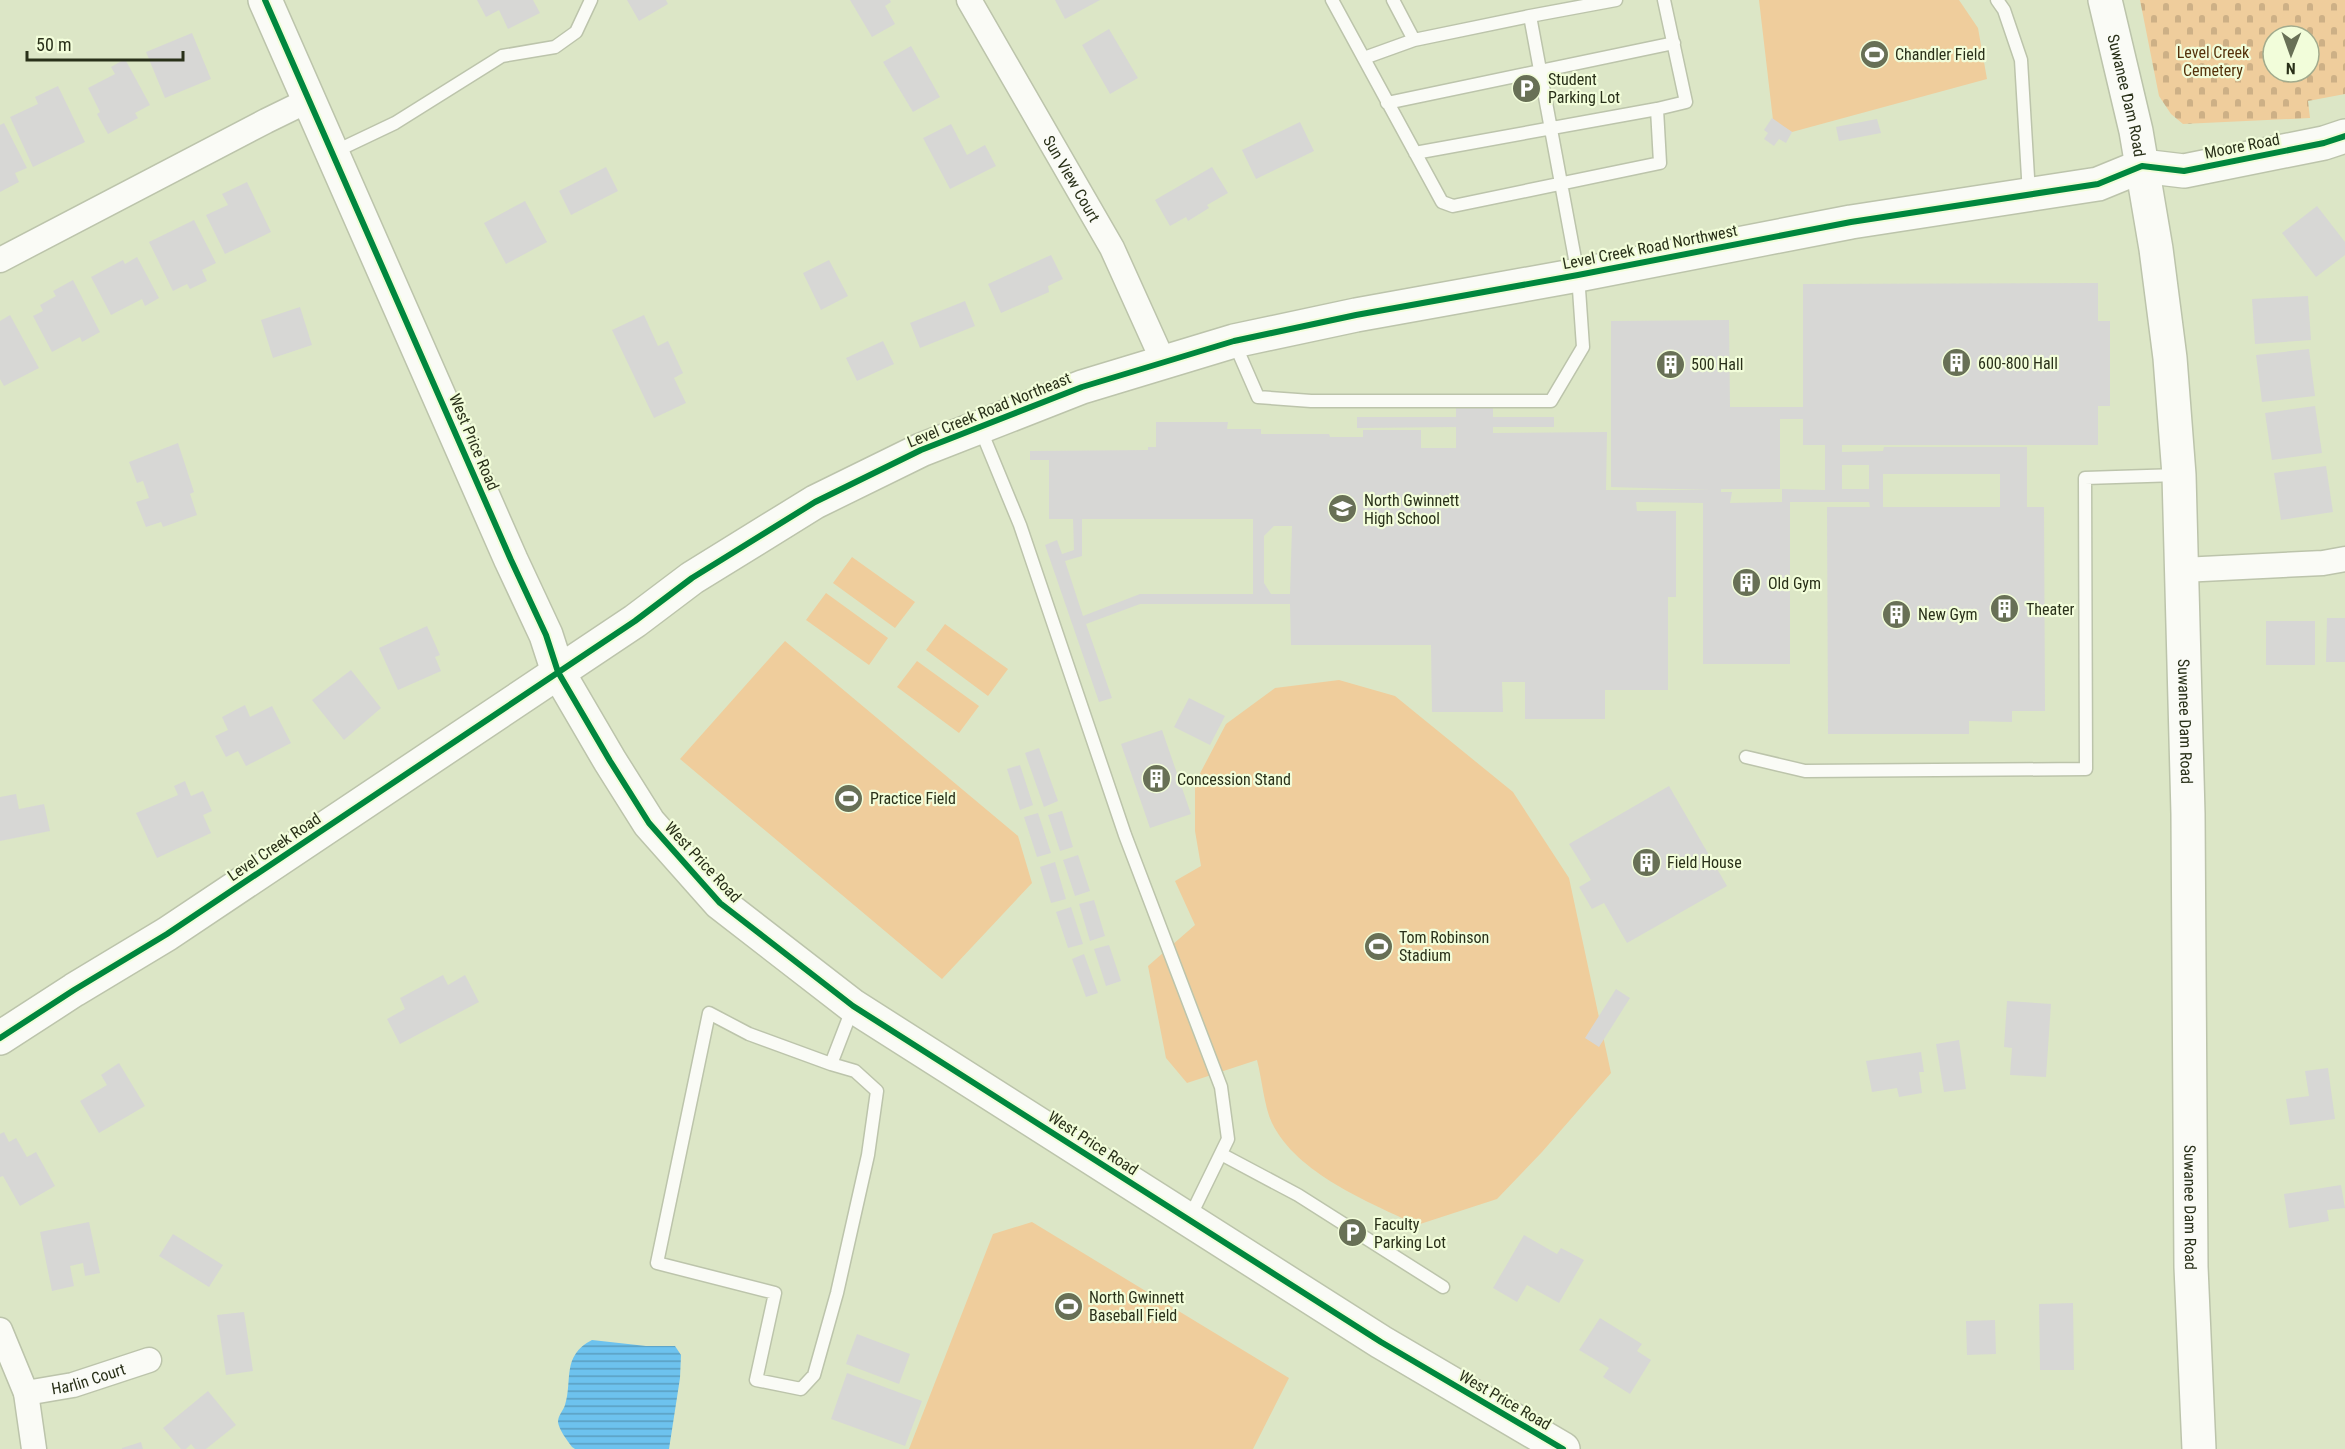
<svg xmlns="http://www.w3.org/2000/svg" width="2345" height="1449" viewBox="0 0 2345 1449" font-family="'Roboto Condensed',sans-serif">
<style>
.cemetery{fill:url(#cemetery-stones);fill-rule:evenodd}
.pitch{fill:#efcd9c}
.water{fill:url(#water-rules)}
.building{fill:#d7d7d5;fill-rule:evenodd}
.lines{fill:none;stroke-linecap:round;stroke-linejoin:round}
.lane-casing{stroke:#bcc4ab;stroke-width:15}
.street-casing{stroke:#bcc4ab;stroke-width:27}
.secondary-casing{stroke:#bcc4ab;stroke-width:36}
.lane{stroke:#fafbf6;stroke-width:12}
.street{stroke:#fafbf6;stroke-width:24}
.secondary{stroke:#fafbf6;stroke-width:33}
.cycleway-casing{stroke:#f2fdda;stroke-width:10}
.cycleway{stroke:#00873e;stroke-width:6}
.labels{text-anchor:middle;dominant-baseline:central;stroke-width:4.5;stroke-linejoin:round;paint-order:stroke}
.park-label{font-size:16px;fill:#54310a;stroke:#f2fdda}
.poi-label{font-size:16px;fill:#293019;stroke:#f2fdda;text-anchor:start}
.street-label{font-size:16px;fill:#293019;stroke:#f2fdda}
</style>
<defs>
<pattern id="cemetery-stones" width="16" height="16" patternUnits="userSpaceOnUse" patternTransform="scale(1.5)"><rect width="16" height="16" fill="#efcd9c"/><path d="M2 7V4a2 2 0 0 1 4 0v3zM10 15v-3a2 2 0 0 1 4 0v3z" fill="#cdb086"/></pattern>
<pattern id="water-rules" width="6" height="5" patternUnits="userSpaceOnUse" patternTransform="scale(1.5)"><rect width="6" height="5" fill="#6dc2ee"/><path d="M0 2.5h6" fill="none" stroke="#5a9ec0"/></pattern>
</defs>
<rect width="100%" height="100%" fill="#dce6c6"/>
<path class="cemetery" d="M 2140,0 L 2345,0 L 2345,94 L 2308,101 L 2310,118 L 2183,124 L 2171,114 L 2159,96 ZM 2273,36 L 2309,36 L 2309,72 L 2273,72 Z"/>
<path class="pitch" d="M 1759,0 L 1959,0 L 1978,28 L 1987,79 L 1792,132 L 1773,120 Z
M 852,557 L 915,602 L 895,628 L 833,583 Z
M 826,593 L 888,638 L 869,665 L 806,620 Z
M 945,624 L 1008,669 L 988,696 L 926,650 Z
M 785,641 L 1018,836 L 1032,883 L 942,979 L 680,759 Z
M 917,661 L 979,706 L 959,733 L 897,687 Z
M 1339,680 L 1395,696 L 1513,792 L 1569,878 L 1611,1073 L 1542,1152 L 1497,1199 L 1417,1225 C 1369,1202 1297,1174 1272,1123 C 1264,1106 1262,1079 1257,1060 L 1187,1083 L 1166,1058 L 1148,966 L 1195,925 L 1175,881 L 1201,866 L 1195,831 L 1195,783 L 1226,724 L 1275,688 Z
M 1032,1222 L 1289,1378 L 1253,1449 L 909,1449 L 993,1234 Z"/>
<path class="water" d="M 592,1340 L 646,1346 L 675,1346 L 681,1355 L 680,1378 L 669,1449 L 575,1449 L 572,1447 C 567,1440 559,1430 558,1422 C 558,1415 563,1411 565,1405 C 573,1380 561,1356 592,1340 Z"/>
<path class="building" d="M 477,0 L 533,0 L 540,13 L 508,29 L 499,10 L 486,17 Z
M 627,0 L 666,0 L 668,4 L 639,21 Z
M 850,0 L 890,0 L 891,2 L 885,6 L 895,24 L 872,37 Z
M 1055,0 L 1100,0 L 1065,19 Z
M 1109,29 L 1138,78 L 1110,94 L 1082,45 Z
M 192,33 L 211,79 L 165,98 L 146,52 Z
M 911,46 L 940,97 L 913,112 L 883,62 Z
M 125,59 L 150,105 L 135,113 L 138,118 L 108,134 L 97,114 L 100,112 L 88,88 L 115,74 L 111,67 Z
M 58,86 L 85,142 L 33,167 L 10,117 L 38,104 L 35,97 Z
M 1772,118 L 1792,132 L 1786,143 L 1779,139 L 1774,146 L 1764,139 L 1768,133 L 1764,130 Z
M 1877,119 L 1881,133 L 1839,141 L 1836,127 Z
M 1300,122 L 1314,151 L 1256,179 L 1242,150 Z
M 4,123 L 27,168 L 15,173 L 19,182 L 0,192 L 0,125 Z
M 951,124 L 967,155 L 985,145 L 996,166 L 950,189 L 923,138 Z
M 606,167 L 618,191 L 571,215 L 559,191 Z
M 1212,167 L 1228,193 L 1207,205 L 1209,208 L 1188,221 L 1186,217 L 1170,226 L 1155,200 Z
M 247,182 L 271,232 L 225,254 L 206,215 L 228,205 L 222,194 Z
M 525,201 L 547,242 L 506,264 L 484,223 Z
M 2317,206 L 2345,242 L 2345,255 L 2316,277 L 2282,233 Z
M 194,220 L 216,263 L 202,270 L 207,281 L 190,289 L 187,284 L 173,291 L 149,242 Z
M 1051,255 L 1063,279 L 1048,286 L 1049,292 L 1001,313 L 988,284 Z
M 137,257 L 159,298 L 145,306 L 142,299 L 111,315 L 91,277 L 123,260 L 125,264 Z
M 829,260 L 848,296 L 821,310 L 803,273 Z
M 73,280 L 100,332 L 82,342 L 80,337 L 52,352 L 33,316 L 43,311 L 40,305 L 56,296 L 53,291 Z
M 2098,283 L 2098,321 L 2110,321 L 2110,406 L 2098,406 L 2098,445 L 1842,445 L 1842,452 L 1883,451 L 1884,447 L 2027,447 L 2027,507 L 2044,507 L 2045,711 L 2012,711 L 2012,722 L 1969,721 L 1969,734 L 1828,734 L 1827,507 L 1870,507 L 1869,502 L 1790,502 L 1790,664 L 1703,664 L 1703,503 L 1636,502 L 1637,511 L 1676,511 L 1676,597 L 1668,597 L 1668,690 L 1605,690 L 1605,719 L 1525,719 L 1525,682 L 1502,682 L 1503,712 L 1432,712 L 1431,645 L 1291,645 L 1290,604 L 1140,604 L 1086,624 L 1112,698 L 1099,702 L 1045,545 L 1057,540 L 1062,554 L 1074,550 L 1073,519 L 1049,519 L 1049,460 L 1030,460 L 1030,451 L 1148,450 L 1148,447 L 1156,447 L 1156,422 L 1228,422 L 1227,429 L 1261,429 L 1261,434 L 1329,434 L 1330,437 L 1363,437 L 1363,430 L 1421,430 L 1421,448 L 1456,448 L 1456,427 L 1357,428 L 1357,417 L 1456,417 L 1456,408 L 1493,407 L 1493,417 L 1554,417 L 1554,427 L 1493,427 L 1493,433 L 1607,432 L 1606,490 L 1710,490 L 1611,487 L 1611,321 L 1729,320 L 1730,407 L 1803,407 L 1803,284 ZM 1780,419 L 1803,419 L 1803,445 L 1825,445 L 1825,490 L 1782,489 L 1782,502 L 1730,503 L 1732,492 L 1721,492 L 1721,489 L 1780,489 ZM 1842,465 L 1869,465 L 1869,489 L 1842,489 ZM 1883,474 L 2000,474 L 2000,507 L 1883,507 ZM 1082,519 L 1253,519 L 1253,594 L 1140,594 L 1083,616 L 1065,561 L 1082,556 ZM 1274,526 L 1292,526 L 1290,594 L 1271,594 L 1264,583 L 1264,536 Z
M 2308,296 L 2311,340 L 2255,344 L 2252,299 Z
M 965,301 L 975,326 L 920,348 L 910,323 Z
M 300,307 L 312,345 L 273,358 L 261,320 Z
M 10,315 L 39,368 L 4,386 L 0,379 L 0,321 Z
M 644,315 L 658,346 L 668,341 L 683,373 L 674,378 L 686,403 L 654,418 L 612,330 Z
M 883,341 L 894,364 L 857,381 L 846,358 Z
M 2309,349 L 2315,396 L 2262,402 L 2256,355 Z
M 2315,406 L 2322,453 L 2272,460 L 2265,413 Z
M 178,443 L 194,492 L 190,494 L 197,515 L 163,527 L 161,522 L 146,527 L 136,502 L 149,498 L 143,481 L 137,483 L 129,462 Z
M 2326,466 L 2333,512 L 2281,520 L 2274,473 Z
M 2327,618 L 2345,618 L 2345,662 L 2326,662 Z
M 2266,621 L 2315,621 L 2315,665 L 2266,665 Z
M 427,626 L 440,655 L 435,657 L 441,671 L 398,690 L 379,648 Z
M 351,670 L 381,708 L 344,740 L 312,700 Z
M 1189,698 L 1225,716 L 1210,745 L 1174,727 Z
M 245,705 L 250,717 L 272,706 L 291,743 L 246,766 L 238,751 L 226,757 L 215,736 L 228,730 L 222,717 Z
M 1162,730 L 1191,814 L 1150,828 L 1121,744 Z
M 1039,748 L 1058,801 L 1044,807 L 1025,753 Z
M 1020,765 L 1033,805 L 1020,810 L 1007,769 Z
M 185,781 L 191,796 L 203,791 L 212,811 L 203,815 L 211,833 L 157,858 L 136,813 L 178,795 L 174,786 Z
M 1669,786 L 1727,886 L 1627,943 L 1604,903 L 1592,909 L 1579,887 L 1591,880 L 1569,844 Z
M 16,794 L 19,809 L 44,804 L 50,831 L 0,841 L 0,797 Z
M 1062,811 L 1073,847 L 1060,851 L 1048,815 Z
M 1038,813 L 1051,853 L 1037,857 L 1024,817 Z
M 1078,855 L 1090,891 L 1075,896 L 1063,860 Z
M 1055,862 L 1066,899 L 1051,903 L 1040,867 Z
M 1094,900 L 1105,936 L 1090,941 L 1079,904 Z
M 1071,907 L 1083,944 L 1068,948 L 1056,912 Z
M 1109,945 L 1121,981 L 1106,986 L 1094,949 Z
M 1084,954 L 1098,993 L 1086,997 L 1072,959 Z
M 443,975 L 448,985 L 465,975 L 479,1002 L 400,1044 L 387,1019 L 405,1009 L 400,998 Z
M 1616,989 L 1630,998 L 1599,1047 L 1585,1038 Z
M 2007,1001 L 2051,1004 L 2046,1077 L 2010,1075 L 2012,1048 L 2004,1047 Z
M 1959,1040 L 1966,1089 L 1944,1092 L 1936,1044 Z
M 1921,1052 L 1924,1072 L 1919,1072 L 1922,1093 L 1899,1097 L 1897,1088 L 1872,1092 L 1866,1061 Z
M 119,1063 L 145,1106 L 99,1133 L 80,1101 L 107,1085 L 101,1075 Z
M 2328,1068 L 2335,1119 L 2290,1125 L 2286,1099 L 2309,1096 L 2305,1071 Z
M 4,1132 L 9,1142 L 16,1138 L 27,1157 L 36,1152 L 55,1186 L 20,1206 L 3,1176 L 0,1177 L 0,1134 Z
M 2341,1185 L 2345,1208 L 2327,1210 L 2329,1221 L 2289,1228 L 2284,1194 Z
M 89,1222 L 100,1273 L 85,1276 L 83,1263 L 70,1266 L 74,1286 L 52,1291 L 40,1232 Z
M 173,1234 L 223,1265 L 209,1287 L 159,1256 Z
M 1524,1235 L 1557,1254 L 1561,1248 L 1584,1260 L 1559,1303 L 1527,1285 L 1517,1302 L 1493,1288 Z
M 2073,1303 L 2074,1370 L 2040,1370 L 2039,1304 Z
M 244,1312 L 253,1371 L 226,1375 L 217,1315 Z
M 1600,1318 L 1642,1344 L 1637,1351 L 1651,1360 L 1630,1394 L 1603,1377 L 1609,1368 L 1579,1350 Z
M 1995,1320 L 1996,1354 L 1967,1355 L 1966,1321 Z
M 857,1334 L 910,1354 L 899,1384 L 846,1364 Z
M 847,1373 L 922,1401 L 905,1446 L 831,1419 Z
M 208,1391 L 236,1425 L 206,1449 L 195,1449 L 191,1444 L 186,1449 L 181,1449 L 163,1428 Z
M 141,1442 L 143,1449 L 122,1449 L 122,1448 Z"/>
<g class="lines">
<defs>
<path id="lane" d="M 1332,0 L 1442,202 L 1453,206 L 1660,163 L 1657,109 L 1415,153
M 1997,0 L 2004,10 L 2021,60 L 2029,194
M 1530,16 L 1616,0
M 1364,58 L 1414,40
M 1387,103 L 1674,43
M 1657,109 L 1686,102 L 1664,0
M 334,152 L 395,123 L 502,56 L 555,47 L 576,32 L 591,0
M 1234,342 L 1258,397 L 1311,401 L 1551,401 L 1583,347 L 1578,275 L 1530,16 L 1414,40 L 1393,0
M 980,428 L 1020,525 L 1125,835 L 1221,1087 L 1228,1139 L 1189,1219
M 1746,757 L 1805,771 L 2086,769 L 2085,478 L 2178,475
M 831,1064 L 855,1071 L 877,1091 L 868,1155 L 837,1293 L 814,1375 L 801,1389 L 756,1380 L 775,1293 L 657,1263 L 709,1013 L 749,1034 L 831,1064 L 853,1007
M 1221,1154 L 1298,1195 L 1443,1287"/>
<g id="street">
<path id="s1" d="M 969,0 L 1112,248 L 1163,361"/>
<path d="M 0,260 L 266,121 L 309,100"/>
<path d="M 2182,570 L 2323,563 L 2345,559"/>
<path d="M 0,1330 L 26,1393 L 34,1449"/>
<path id="s2" d="M 26,1393 L 73,1385 L 149,1360"/>
</g>
<g id="secondary">
<path d="M 265,0 L 511,560 L 546,635 L 558,672 L 610,761 L 649,823 L 720,903 L 853,1006 L 1381,1342 L 1563,1449"/>
<path id="s3" d="M 2105,0 L 2136,131 L 2156,249 L 2170,358 L 2179,475 L 2188,814 L 2191,1267 L 2199,1449"/>
<path d="M 0,1038 L 74,990 L 167,934 L 635,621 L 692,578 L 815,502 L 921,450 L 1082,387 L 1234,341 L 1356,315 L 1578,275 L 1851,222 L 2098,184 L 2142,166 L 2184,171 L 2324,143 L 2345,136"/>
</g>
</defs>
<use href="#lane" class="lane-casing"/>
<use href="#street" class="street-casing"/>
<use href="#secondary" class="secondary-casing"/>
<use href="#lane" class="lane"/>
<use href="#street" class="street"/>
<use href="#secondary" class="secondary"/>
<defs>
<path id="cycleway" d="M 265,0 L 511,560 L 546,635 L 558,672 L 610,761 L 649,823 L 720,903 L 853,1006 L 1381,1342 L 1563,1449
M 0,1038 L 74,990 L 167,934 L 635,621 L 692,578 L 815,502 L 921,450 L 1082,387 L 1234,341 L 1356,315 L 1578,275 L 1851,222 L 2098,184 L 2142,166 L 2184,171 L 2324,143 L 2345,136"/>
</defs>
<use href="#cycleway" class="cycleway-casing"/>
<use href="#cycleway" class="cycleway"/>
</g>
<defs>
<symbol id="stadium-disc" viewBox="-11 -11 22 22"><circle r="9.5" fill="#687056" stroke="#f2fdda"/><path d="M0-5a6.5 5 0 1 0 0 10a6.5 5 0 1 0 0-10ZM-3.5-1.8h7v3.6h-7Z" fill="#fff"/></symbol>
<symbol id="parking-disc" viewBox="-11 -11 22 22"><circle r="9.5" fill="#687056" stroke="#f2fdda"/><path d="M-3.5-5.5H1a3.5 3.5 0 0 1 0 7H-1V5.5H-3.5ZM-1-3.4V-.6H.8a1.4 1.4 0 0 0 0-2.8Z" fill="#fff"/></symbol>
<symbol id="building-disc" viewBox="-11 -11 22 22"><circle r="9.5" fill="#687056" stroke="#f2fdda"/><path d="M-4-6H4V6H1V3H-1V6H-4ZM-2.5-4.3h1.7v1.8h-1.7ZM.8-4.3h1.7v1.8H.8ZM-2.5-1h1.7V.8h-1.7ZM.8-1h1.7V.8H.8Z" fill="#fff"/></symbol>
<symbol id="school-disc" viewBox="-11 -11 22 22"><circle r="9.5" fill="#687056" stroke="#f2fdda"/><path d="M0-5L7-2L0 1L-7-2ZM-4 1L0 2.5L4 1V4Q0 6-4 4Z" fill="#fff"/></symbol>
</defs>
<g fill-rule="evenodd">
<use href="#stadium-disc" x="1858" y="38" width="33" height="33"/>
<use href="#parking-disc" x="1510" y="72" width="33" height="33"/>
<use href="#building-disc" x="1940" y="346" width="33" height="33"/>
<use href="#building-disc" x="1654" y="348" width="33" height="33"/>
<use href="#school-disc" x="1326" y="492" width="33" height="33"/>
<use href="#building-disc" x="1730" y="566" width="33" height="33"/>
<use href="#building-disc" x="1988" y="592" width="33" height="33"/>
<use href="#building-disc" x="1880" y="598" width="33" height="33"/>
<use href="#building-disc" x="1140" y="762" width="33" height="33"/>
<use href="#stadium-disc" x="832" y="782" width="33" height="33"/>
<use href="#building-disc" x="1630" y="846" width="33" height="33"/>
<use href="#stadium-disc" x="1362" y="930" width="33" height="33"/>
<use href="#parking-disc" x="1336" y="1216" width="33" height="33"/>
<use href="#stadium-disc" x="1052" y="1290" width="33" height="33"/>
</g>
<g class="labels">
<g class="park-label">
<text x="2213" y="52">Level Creek<tspan x="2213" dy="18">Cemetery</tspan></text>
</g>
<g class="poi-label">
<text x="1895" y="54">Chandler Field</text>
<text x="1548" y="79">Student<tspan x="1548" dy="18">Parking Lot</tspan></text>
<text x="1978" y="363">600-800 Hall</text>
<text x="1691" y="364">500 Hall</text>
<text x="1364" y="500">North Gwinnett<tspan x="1364" dy="18">High School</tspan></text>
<text x="1768" y="583">Old Gym</text>
<text x="2026" y="609">Theater</text>
<text x="1918" y="614">New Gym</text>
<text x="1177" y="779">Concession Stand</text>
<text x="870" y="798">Practice Field</text>
<text x="1667" y="862">Field House</text>
<text x="1399" y="937">Tom Robinson<tspan x="1399" dy="18">Stadium</tspan></text>
<text x="1374" y="1224">Faculty<tspan x="1374" dy="18">Parking Lot</tspan></text>
<text x="1089" y="1297">North Gwinnett<tspan x="1089" dy="18">Baseball Field</tspan></text>
</g>
<g class="street-label">
<text stroke="none"><textPath href="#s3" startOffset="98">Suwanee Dam Road</textPath></text>
<text transform="translate(2242 146) rotate(-11)">Moore Road</text>
<text stroke="none"><textPath href="#s1" startOffset="206">Sun View Court</textPath></text>
<text transform="translate(1650 247) rotate(-11)">Level Creek Road Northwest</text>
<text transform="translate(989 410) rotate(-22)">Level Creek Road Northeast</text>
<text transform="translate(474 442) rotate(67)">West Price Road</text>
<text stroke="none"><textPath href="#s3" startOffset="728">Suwanee Dam Road</textPath></text>
<text transform="translate(274 847) rotate(-34)">Level Creek Road</text>
<text transform="translate(703 862) rotate(47)">West Price Road</text>
<text transform="translate(1093 1143) rotate(33)">West Price Road</text>
<text stroke="none"><textPath href="#s3" startOffset="1214">Suwanee Dam Road</textPath></text>
<text stroke="none"><textPath href="#s2" startOffset="64">Harlin Court</textPath></text>
<text transform="translate(1505 1400) rotate(30)">West Price Road</text>
</g>
</g>
<g transform="translate(2291 54) rotate(181)"><circle r="28" fill="#f2fdda" stroke="#a2ab8d" stroke-width="1.5"/>
<path d="M0-4.5L10 22L0 15L-10 22Z" fill="#687056"/>
<text y="-9" font-size="16" font-weight="bold" text-anchor="middle" fill="#293019">N</text>
</g>
<path d="M27 51v9h156v-9" fill="none" stroke="#293019" stroke-width="3"/>
<text x="36" y="51" font-size="18" fill="#293019" stroke="#f2fdda" stroke-width="4.5" paint-order="stroke">50 m</text>
</svg>
